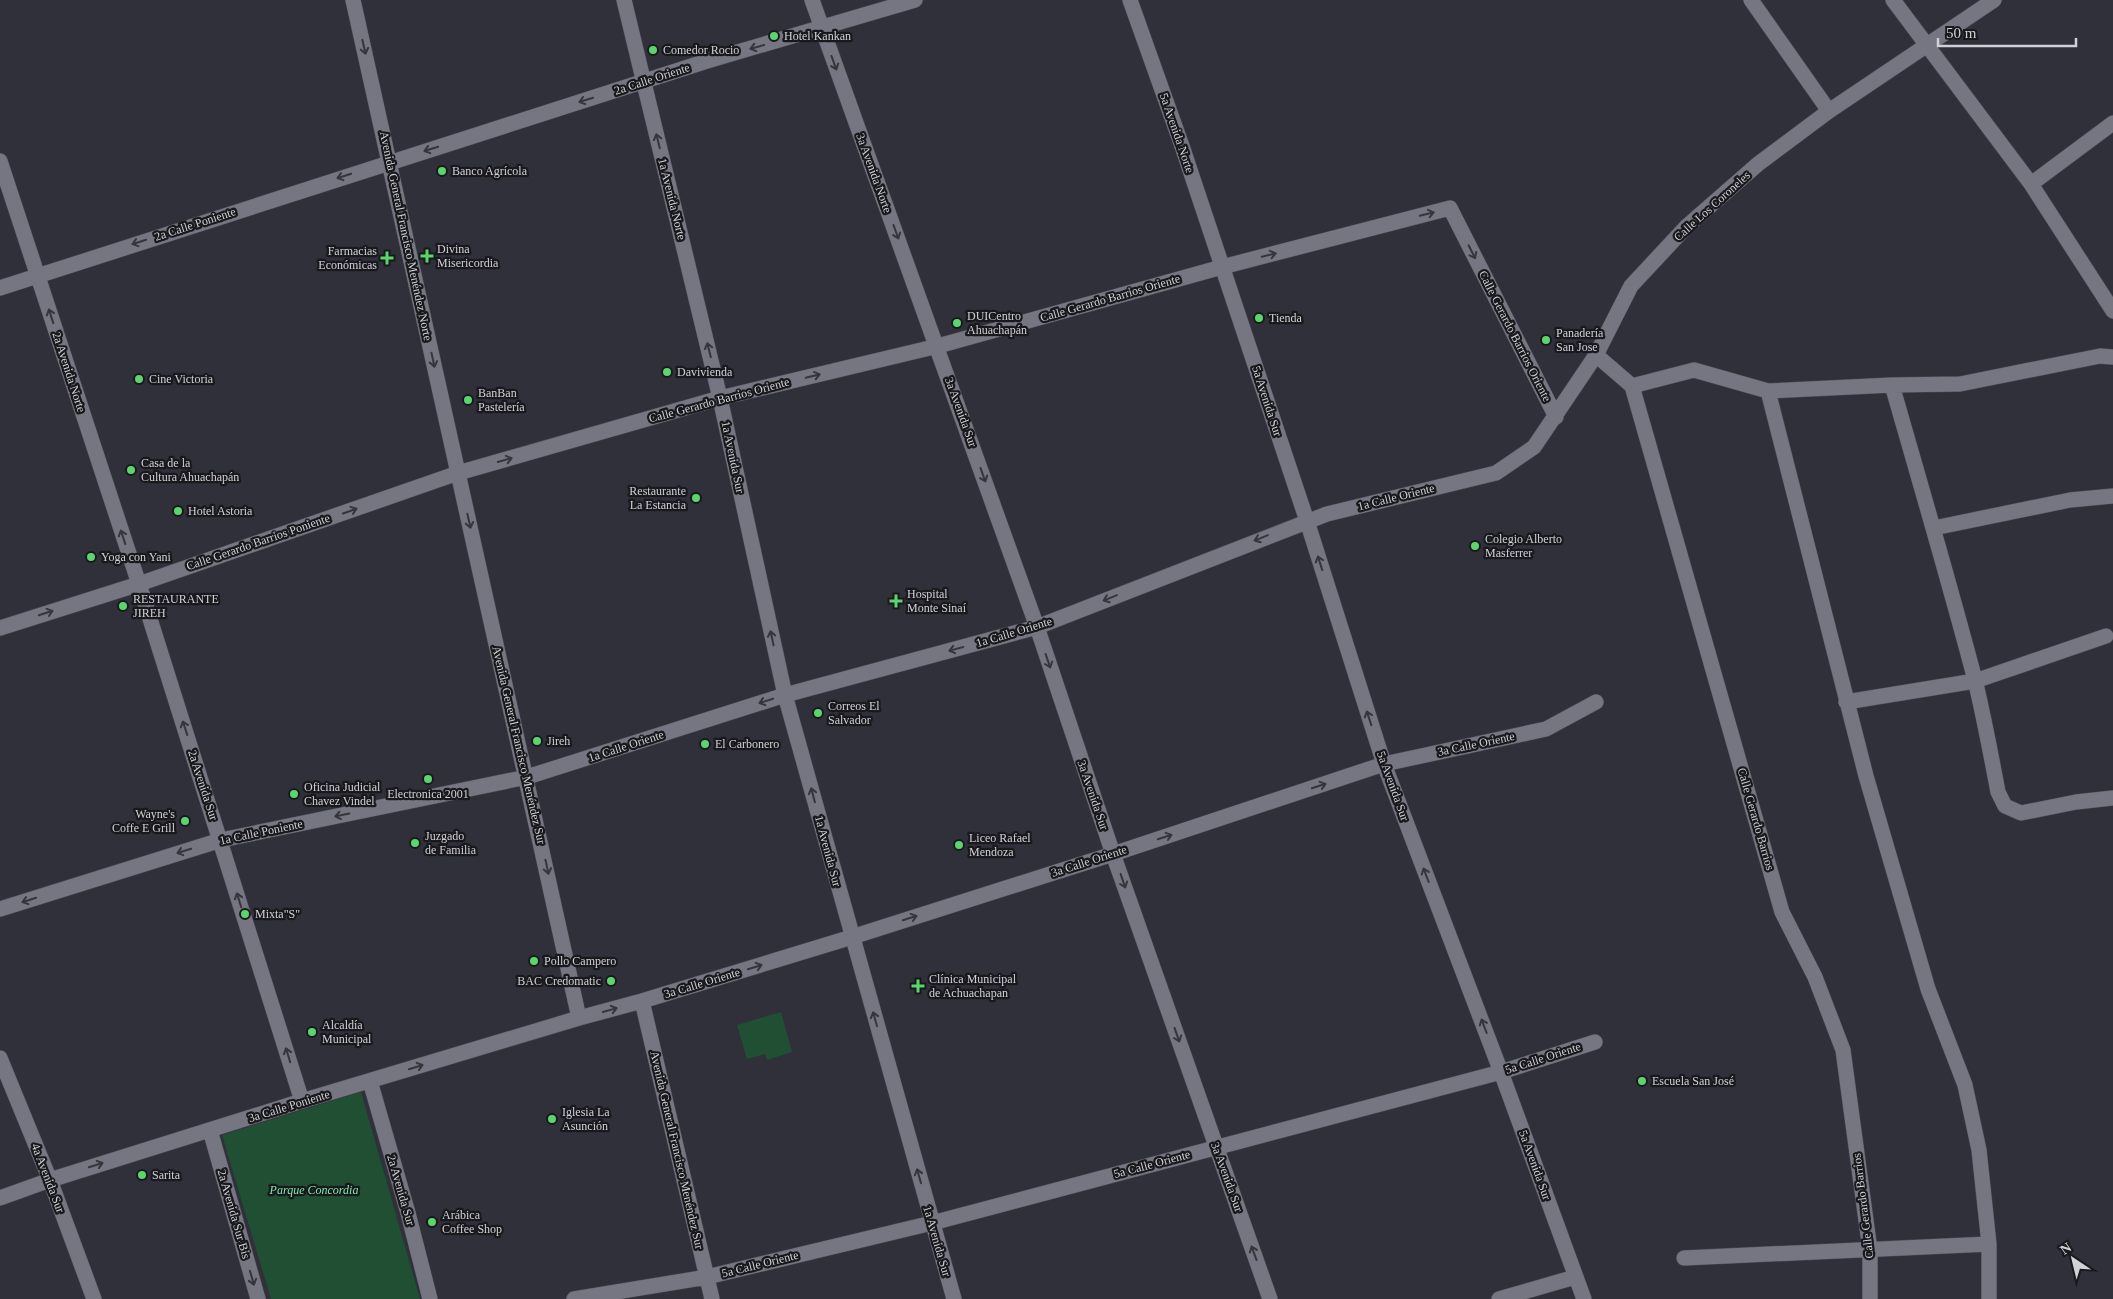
<svg xmlns="http://www.w3.org/2000/svg" width="2113" height="1299" viewBox="0 0 2113 1299" font-family="'Times New Roman',serif">
<style>
.green{fill:#204f33}
.lines{fill:none;stroke-linecap:round;stroke-linejoin:round}
.street-casing{stroke:#4c4c55;stroke-width:16}
.secondary-casing{stroke:#4c4c55;stroke-width:16}
.street{stroke:#767682;stroke-width:15}
.secondary{stroke:#767682;stroke-width:15}
.oneway{stroke:#35353b}
.poi-dot{fill:#5bd56d;stroke:#19191d;stroke-width:2}
.labels{text-anchor:middle;dominant-baseline:central;stroke-width:4.5;stroke-linejoin:round;paint-order:stroke}
.poi-label{font-size:12px;fill:#d0d0d7;stroke:#19191d;text-anchor:start}
.street-label{font-size:12px;fill:#d0d0d7;stroke:#19191d}
.park-label{font-size:12px;font-style:italic;fill:#7eeaa8;stroke:#19191d}
</style>
<rect width="100%" height="100%" fill="#30303b"/>
<path class="green" d="M 781,1012 L 792,1052 L 767,1060 L 765,1054 L 747,1059 L 737,1025 Z
M 361,1092 L 420,1299 L 271,1299 L 222,1135 Z"/>
<g class="lines">
<defs>
<path id="street" d="M 624,0 L 720,398 L 785,695 L 954,1299
M 812,0 L 1037,627 L 1113,854 L 1270,1299
M 1130,0 L 1182,146 L 1307,521
M 1751,0 L 1829,111
M 1893,0 L 2031,184 L 2113,311
M 2031,184 L 2113,123
M 0,288 L 707,61 L 915,0
M 1596,355 L 1632,386 L 1782,912 L 1815,977 L 1843,1050 L 1870,1250 L 1870,1299
M 1892,385 C 1920,483 1949,581 1975,680 C 1984,717 1991,755 1998,792 L 2005,806 L 2021,813 L 2076,802 L 2113,798
M 1632,386 L 1694,370 L 1768,391 L 1892,385 L 1960,384 L 2100,356 L 2113,357
M 1768,391 L 1866,776 L 1928,989 L 1965,1085 L 1979,1150 L 1989,1244 L 1989,1299
M 1934,528 L 2070,500 L 2113,496
M 1846,702 L 1975,681 L 2106,636
M 210,1130 L 258,1299
M 0,1198 L 50,1180
M 1684,1258 L 1989,1244
M 707,1277 L 932,1223 L 1501,1072 L 1595,1042
M 1499,1299 L 1575,1277
M 1584,1299 L 1501,1072 L 1384,764 L 1546,729 L 1596,702"/>
<path id="secondary" d="M 353,0 L 579,1018
M 0,161 L 139,584 L 302,1101
M 0,628 L 139,584 L 458,473 L 720,398 L 938,346 L 1222,267 L 1450,208 L 1556,417
M 0,909 L 221,840 L 527,777 L 785,695 L 1037,627 L 1327,514 L 1496,473 L 1534,447 L 1596,355 L 1631,286 L 1686,227 L 1758,164 L 1829,111 L 1994,0
M 642,1001 L 712,1299
M 0,1058 L 50,1180 L 94,1299
M 370,1081 L 408,1213 L 430,1299
M 50,1180 L 302,1101 L 579,1018 L 642,1001 L 852,937 L 1113,854 L 1384,764 L 1307,521
M 574,1299 L 707,1277"/>
</defs>
<use href="#street" class="street-casing"/>
<use href="#secondary" class="secondary-casing"/>
<use href="#street" class="street"/>
<use href="#secondary" class="secondary"/>
</g>
<defs><path id="oneway-shaft" d="M-6 0H5M1.5-3L5.5 0L1.5 3" fill="none" stroke-width="1.6" stroke-linecap="round" stroke-linejoin="round" transform="scale(1.25)"/></defs>
<g class="oneway">
<use href="#oneway-shaft" transform="translate(364 47) rotate(77)"/>
<use href="#oneway-shaft" transform="translate(757 47) rotate(164)"/>
<use href="#oneway-shaft" transform="translate(834 63) rotate(70)"/>
<use href="#oneway-shaft" transform="translate(586 100) rotate(163)"/>
<use href="#oneway-shaft" transform="translate(658 141) rotate(-104)"/>
<use href="#oneway-shaft" transform="translate(431 149) rotate(163)"/>
<use href="#oneway-shaft" transform="translate(344 176) rotate(162)"/>
<use href="#oneway-shaft" transform="translate(1427 214) rotate(-14)"/>
<use href="#oneway-shaft" transform="translate(896 232) rotate(70)"/>
<use href="#oneway-shaft" transform="translate(139 242) rotate(162)"/>
<use href="#oneway-shaft" transform="translate(1472 252) rotate(63)"/>
<use href="#oneway-shaft" transform="translate(1269 255) rotate(-14)"/>
<use href="#oneway-shaft" transform="translate(51 316) rotate(-108)"/>
<use href="#oneway-shaft" transform="translate(709 350) rotate(-104)"/>
<use href="#oneway-shaft" transform="translate(433 360) rotate(78)"/>
<use href="#oneway-shaft" transform="translate(813 376) rotate(-13)"/>
<use href="#oneway-shaft" transform="translate(505 460) rotate(-16)"/>
<use href="#oneway-shaft" transform="translate(983 475) rotate(70)"/>
<use href="#oneway-shaft" transform="translate(350 511) rotate(-19)"/>
<use href="#oneway-shaft" transform="translate(469 521) rotate(77)"/>
<use href="#oneway-shaft" transform="translate(123 537) rotate(-108)"/>
<use href="#oneway-shaft" transform="translate(1261 538) rotate(158)"/>
<use href="#oneway-shaft" transform="translate(1320 563) rotate(-108)"/>
<use href="#oneway-shaft" transform="translate(1110 598) rotate(158)"/>
<use href="#oneway-shaft" transform="translate(46 613) rotate(-18)"/>
<use href="#oneway-shaft" transform="translate(772 638) rotate(-102)"/>
<use href="#oneway-shaft" transform="translate(956 649) rotate(165)"/>
<use href="#oneway-shaft" transform="translate(1048 661) rotate(71)"/>
<use href="#oneway-shaft" transform="translate(766 701) rotate(162)"/>
<use href="#oneway-shaft" transform="translate(1369 718) rotate(-108)"/>
<use href="#oneway-shaft" transform="translate(185 728) rotate(-108)"/>
<use href="#oneway-shaft" transform="translate(1319 786) rotate(-18)"/>
<use href="#oneway-shaft" transform="translate(813 795) rotate(-105)"/>
<use href="#oneway-shaft" transform="translate(342 815) rotate(168)"/>
<use href="#oneway-shaft" transform="translate(1165 837) rotate(-18)"/>
<use href="#oneway-shaft" transform="translate(184 851) rotate(163)"/>
<use href="#oneway-shaft" transform="translate(547 867) rotate(78)"/>
<use href="#oneway-shaft" transform="translate(1426 875) rotate(-111)"/>
<use href="#oneway-shaft" transform="translate(1123 881) rotate(71)"/>
<use href="#oneway-shaft" transform="translate(29 900) rotate(162)"/>
<use href="#oneway-shaft" transform="translate(239 900) rotate(-107)"/>
<use href="#oneway-shaft" transform="translate(910 918) rotate(-18)"/>
<use href="#oneway-shaft" transform="translate(755 967) rotate(-17)"/>
<use href="#oneway-shaft" transform="translate(610 1010) rotate(-15)"/>
<use href="#oneway-shaft" transform="translate(875 1019) rotate(-106)"/>
<use href="#oneway-shaft" transform="translate(1484 1026) rotate(-111)"/>
<use href="#oneway-shaft" transform="translate(1177 1035) rotate(71)"/>
<use href="#oneway-shaft" transform="translate(288 1055) rotate(-107)"/>
<use href="#oneway-shaft" transform="translate(416 1067) rotate(-17)"/>
<use href="#oneway-shaft" transform="translate(96 1165) rotate(-17)"/>
<use href="#oneway-shaft" transform="translate(919 1176) rotate(-106)"/>
<use href="#oneway-shaft" transform="translate(1254 1253) rotate(-110)"/>
<use href="#oneway-shaft" transform="translate(252 1278) rotate(74)"/>
</g>
<g class="poi-dot">
<circle cx="774" cy="36" r="5"/>
<circle cx="653" cy="50" r="5"/>
<circle cx="442" cy="171" r="5"/>
<path d="M424.5 248.5h5v5h5v5h-5v5h-5v-5h-5v-5h5z"/>
<path d="M384.5 250.5h5v5h5v5h-5v5h-5v-5h-5v-5h5z"/>
<circle cx="1259" cy="318" r="5"/>
<circle cx="957" cy="323" r="5"/>
<circle cx="1546" cy="340" r="5"/>
<circle cx="667" cy="372" r="5"/>
<circle cx="139" cy="379" r="5"/>
<circle cx="468" cy="400" r="5"/>
<circle cx="131" cy="470" r="5"/>
<circle cx="696" cy="498" r="5"/>
<circle cx="178" cy="511" r="5"/>
<circle cx="1475" cy="546" r="5"/>
<circle cx="91" cy="557" r="5"/>
<path d="M893.5 593.5h5v5h5v5h-5v5h-5v-5h-5v-5h5z"/>
<circle cx="123" cy="606" r="5"/>
<circle cx="818" cy="713" r="5"/>
<circle cx="537" cy="741" r="5"/>
<circle cx="705" cy="744" r="5"/>
<circle cx="428" cy="779" r="5"/>
<circle cx="294" cy="794" r="5"/>
<circle cx="185" cy="821" r="5"/>
<circle cx="415" cy="843" r="5"/>
<circle cx="959" cy="845" r="5"/>
<circle cx="245" cy="914" r="5"/>
<circle cx="534" cy="961" r="5"/>
<circle cx="611" cy="981" r="5"/>
<path d="M915.5 978.5h5v5h5v5h-5v5h-5v-5h-5v-5h5z"/>
<circle cx="312" cy="1032" r="5"/>
<circle cx="1642" cy="1081" r="5"/>
<circle cx="552" cy="1119" r="5"/>
<circle cx="142" cy="1175" r="5"/>
<circle cx="432" cy="1222" r="5"/>
</g>
<g class="labels">
<g class="poi-label">
<text x="784" y="36">Hotel Kankan</text>
<text x="663" y="50">Comedor Rocio</text>
<text x="452" y="171">Banco Agrícola</text>
<text x="437" y="249">Divina<tspan x="437" dy="14">Misericordia</tspan></text>
<text x="377" y="251" text-anchor="end">Farmacias<tspan x="377" dy="14">Económicas</tspan></text>
<text x="967" y="316">DUICentro<tspan x="967" dy="14">Ahuachapán</tspan></text>
<text x="1269" y="318">Tienda</text>
<text x="1556" y="333">Panadería<tspan x="1556" dy="14">San Jose</tspan></text>
<text x="677" y="372">Davivienda</text>
<text x="149" y="379">Cine Victoria</text>
<text x="478" y="393">BanBan<tspan x="478" dy="14">Pastelería</tspan></text>
<text x="141" y="463">Casa de la<tspan x="141" dy="14">Cultura Ahuachapán</tspan></text>
<text x="686" y="491" text-anchor="end">Restaurante<tspan x="686" dy="14">La Estancia</tspan></text>
<text x="188" y="511">Hotel Astoria</text>
<text x="1485" y="539">Colegio Alberto<tspan x="1485" dy="14">Masferrer</tspan></text>
<text x="101" y="557">Yoga con Yani</text>
<text x="907" y="594">Hospital<tspan x="907" dy="14">Monte Sinaí</tspan></text>
<text x="133" y="599">RESTAURANTE<tspan x="133" dy="14">JIREH</tspan></text>
<text x="828" y="706">Correos El<tspan x="828" dy="14">Salvador</tspan></text>
<text x="547" y="741">Jireh</text>
<text x="715" y="744">El Carbonero</text>
<text x="304" y="787">Oficina Judicial<tspan x="304" dy="14">Chavez Vindel</tspan></text>
<text x="428" y="794" text-anchor="middle">Electronica 2001</text>
<text x="175" y="814" text-anchor="end">Wayne's<tspan x="175" dy="14">Coffe E Grill</tspan></text>
<text x="425" y="836">Juzgado<tspan x="425" dy="14">de Familia</tspan></text>
<text x="969" y="838">Liceo Rafael<tspan x="969" dy="14">Mendoza</tspan></text>
<text x="255" y="914">Mixta"S"</text>
<text x="544" y="961">Pollo Campero</text>
<text x="929" y="979">Clínica Municipal<tspan x="929" dy="14">de Achuachapan</tspan></text>
<text x="601" y="981" text-anchor="end">BAC Credomatic</text>
<text x="322" y="1025">Alcaldía<tspan x="322" dy="14">Municipal</tspan></text>
<text x="1652" y="1081">Escuela San José</text>
<text x="562" y="1112">Iglesia La<tspan x="562" dy="14">Asunción</tspan></text>
<text x="152" y="1175">Sarita</text>
<text x="442" y="1215">Arábica<tspan x="442" dy="14">Coffee Shop</tspan></text>
</g>
<g class="street-label">
<text transform="translate(652 79) rotate(-18)">2a Calle Oriente</text>
<text transform="translate(1177 133) rotate(71)">5a Avenida Norte</text>
<text transform="translate(874 173) rotate(70)">3a Avenida Norte</text>
<text transform="translate(672 199) rotate(76)">1a Avenida Norte</text>
<text transform="translate(1712 206) rotate(-42)">Calle Los Coroneles</text>
<text transform="translate(195 224) rotate(-18)">2a Calle Poniente</text>
<text transform="translate(406 236) rotate(78)">Avenida General Francisco Menéndez Norte</text>
<text transform="translate(1110 298) rotate(-16)">Calle Gerardo Barrios Oriente</text>
<text transform="translate(1515 336) rotate(63)">Calle Gerardo Barrios Oriente</text>
<text transform="translate(69 372) rotate(72)">2a Avenida Norte</text>
<text transform="translate(719 400) rotate(-15)">Calle Gerardo Barrios Oriente</text>
<text transform="translate(1267 401) rotate(72)">5a Avenida Sur</text>
<text transform="translate(961 412) rotate(70)">3a Avenida Sur</text>
<text transform="translate(733 457) rotate(78)">1a Avenida Sur</text>
<text transform="translate(1396 497) rotate(-14)">1a Calle Oriente</text>
<text transform="translate(258 542) rotate(-19)">Calle Gerardo Barrios Poniente</text>
<text transform="translate(1014 632) rotate(-17)">1a Calle Oriente</text>
<text transform="translate(1476 744) rotate(-12)">3a Calle Oriente</text>
<text transform="translate(519 745) rotate(77)">Avenida General Francisco Menéndez Sur</text>
<text transform="translate(626 746) rotate(-18)">1a Calle Oriente</text>
<text transform="translate(203 785) rotate(72)">2a Avenida Sur</text>
<text transform="translate(1393 786) rotate(70)">5a Avenida Sur</text>
<text transform="translate(1093 795) rotate(71)">3a Avenida Sur</text>
<text transform="translate(1756 819) rotate(74)">Calle Gerardo Barrios</text>
<text transform="translate(261 832) rotate(-12)">1a Calle Poniente</text>
<text transform="translate(828 851) rotate(75)">1a Avenida Sur</text>
<text transform="translate(1089 861) rotate(-18)">3a Calle Oriente</text>
<text transform="translate(702 983) rotate(-17)">3a Calle Oriente</text>
<text transform="translate(1543 1058) rotate(-18)">5a Calle Oriente</text>
<text transform="translate(289 1106) rotate(-17)">3a Calle Poniente</text>
<text transform="translate(677 1150) rotate(77)">Avenida General Francisco Menéndez Sur</text>
<text transform="translate(1152 1164) rotate(-15)">5a Calle Oriente</text>
<text transform="translate(1535 1165) rotate(70)">5a Avenida Sur</text>
<text transform="translate(1227 1177) rotate(70)">3a Avenida Sur</text>
<text transform="translate(48 1178) rotate(69)">4a Avenida Sur</text>
<text transform="translate(401 1190) rotate(74)">2a Avenida Sur</text>
<text transform="translate(1863 1206) rotate(-97)">Calle Gerardo Barrios</text>
<text transform="translate(234 1214) rotate(74)">2a Avenida Sur Bis</text>
<text transform="translate(937 1241) rotate(74)">1a Avenida Sur</text>
<text transform="translate(760 1264) rotate(-14)">5a Calle Oriente</text>
</g>
<g class="park-label">
<text x="314" y="1190">Parque Concordia</text>
</g>
</g>
<g transform="translate(2073 1259) rotate(325)" stroke="#19191d" stroke-width="4" paint-order="stroke">
<path d="M0-4L9 19L0 12L-9 19Z" fill="#d0d0d7"/>
<text y="-8" font-size="14" font-weight="bold" text-anchor="middle" fill="#d0d0d7">N</text>
</g>
<path d="M1938 38v8h138v-8" fill="none" stroke="#d0d0d7" stroke-width="2.5"/>
<text x="1946" y="38" font-size="15" fill="#d0d0d7" stroke="#19191d" stroke-width="4" paint-order="stroke">50 m</text>
</svg>
